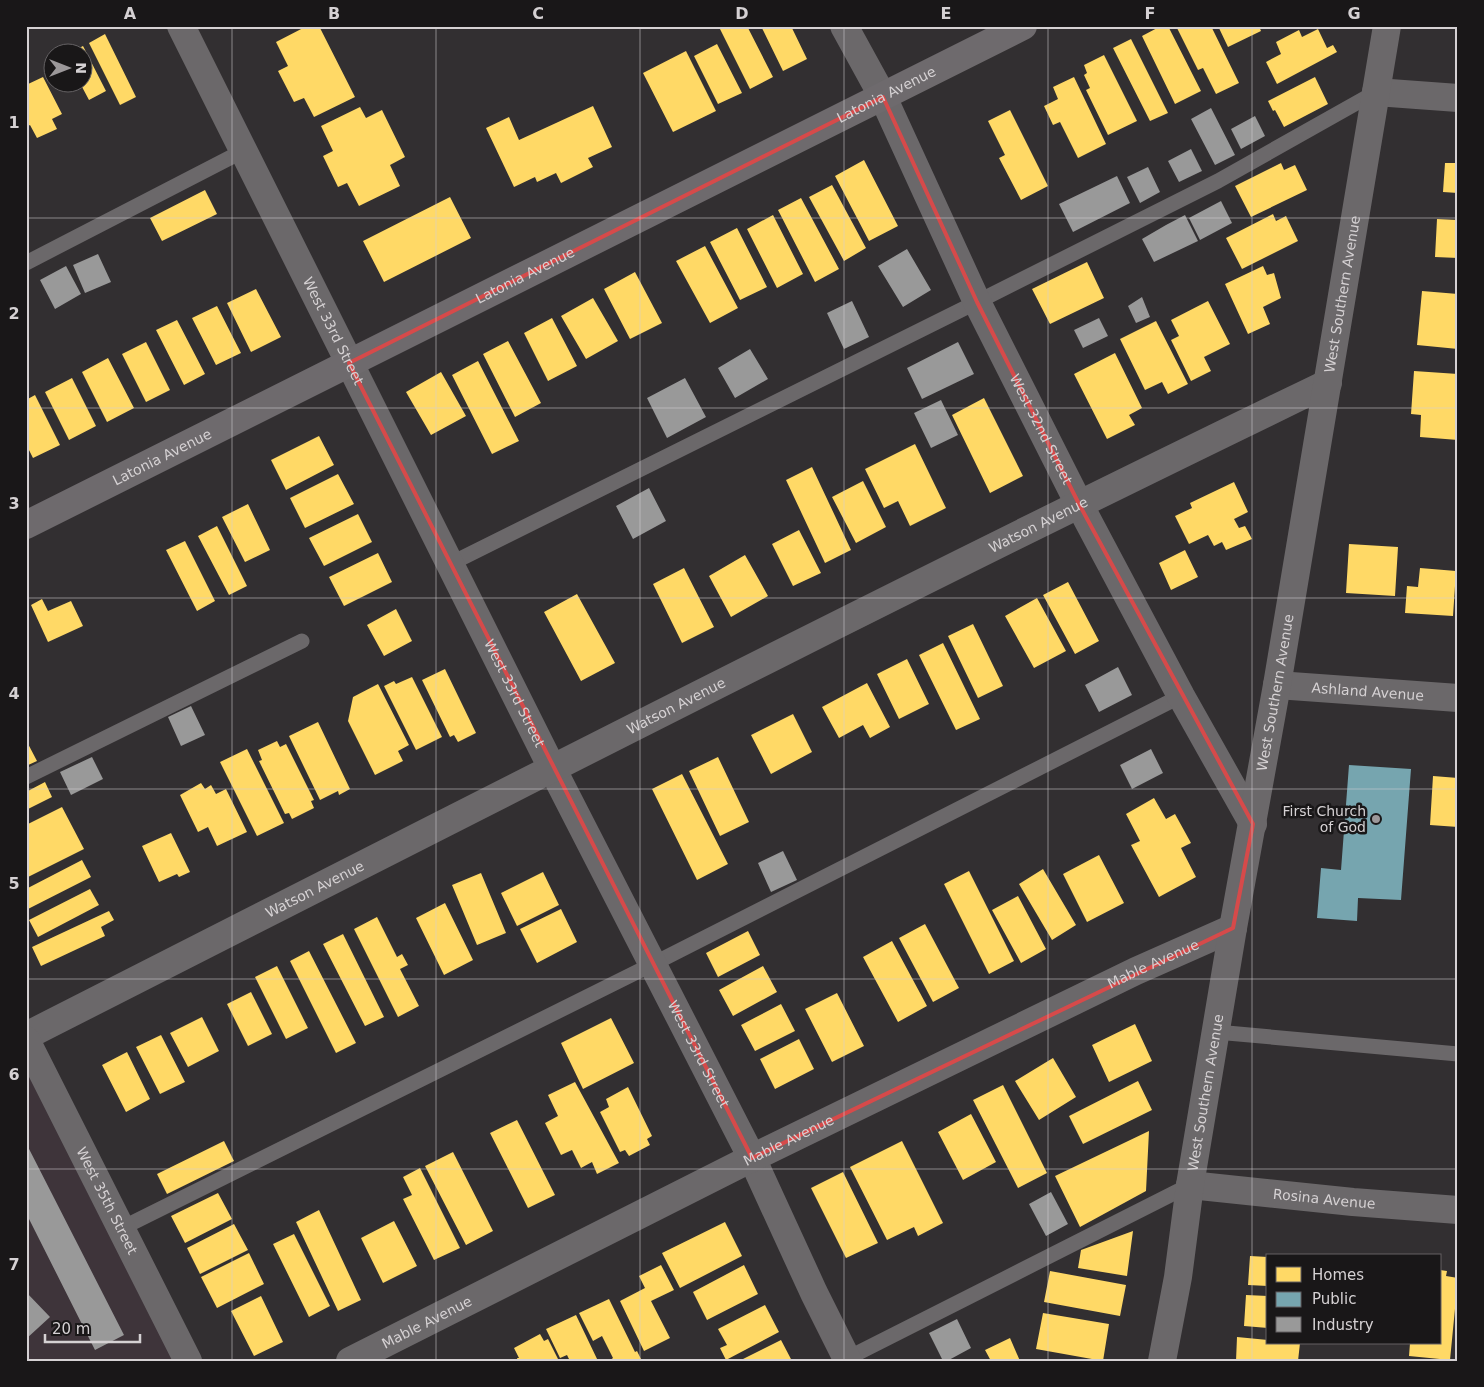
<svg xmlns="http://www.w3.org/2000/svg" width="1484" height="1387" viewBox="0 0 1484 1387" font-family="'DejaVu Sans',sans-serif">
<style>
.built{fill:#3e343a}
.homes{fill:#ffd966}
.public{fill:#76a5af}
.industry{fill:#999}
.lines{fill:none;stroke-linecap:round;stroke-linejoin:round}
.lane{stroke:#6b686a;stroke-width:15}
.street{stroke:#6b686a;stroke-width:28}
.secondary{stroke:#6e6a6d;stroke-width:28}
.marked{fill:none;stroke:#d64a4a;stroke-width:4;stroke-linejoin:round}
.grid{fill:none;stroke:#d5d1d3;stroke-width:1;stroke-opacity:0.55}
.poi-dot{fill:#9c989a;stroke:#191718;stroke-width:2}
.labels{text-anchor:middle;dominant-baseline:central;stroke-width:5;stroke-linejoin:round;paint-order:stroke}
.street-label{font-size:14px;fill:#d5d1d3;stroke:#191718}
.poi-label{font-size:14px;fill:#d5d1d3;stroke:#191718;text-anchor:end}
.neatline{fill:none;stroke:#d5d1d3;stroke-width:2}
.grid-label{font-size:16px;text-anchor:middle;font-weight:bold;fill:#d5d1d3}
</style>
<rect width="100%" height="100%" fill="#322f31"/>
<path class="built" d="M 26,1040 L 188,1361 L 26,1361 Z"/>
<path class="homes" d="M 307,26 L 319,26 L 355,97 L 314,117 L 304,98 L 294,102 L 278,71 L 288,66 L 276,42 Z
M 721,26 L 747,26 L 773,77 L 750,89 L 719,27 Z
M 761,26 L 791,26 L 807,59 L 783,71 Z
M 1161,26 L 1168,26 L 1201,91 L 1175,104 L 1142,36 Z
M 1176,26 L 1211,26 L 1239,83 L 1216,94 L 1203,68 L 1198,70 Z
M 1218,26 L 1259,26 L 1261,31 L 1228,47 Z
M 1318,29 L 1327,48 L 1333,45 L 1337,52 L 1277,84 L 1266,62 L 1281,54 L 1276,42 L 1299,30 L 1302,37 Z
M 105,34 L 136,97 L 120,105 L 89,43 Z
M 1131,39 L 1168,113 L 1150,121 L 1113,48 Z
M 717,44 L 742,93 L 718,104 L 694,56 Z
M 83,46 L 106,91 L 89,100 L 81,85 L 70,91 L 66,82 L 82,82 L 82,52 L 71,52 Z
M 686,51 L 716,111 L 673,132 L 643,73 Z
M 1104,55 L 1137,121 L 1108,135 L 1086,90 L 1090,88 L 1084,75 L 1087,73 L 1084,65 Z
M 43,77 L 62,114 L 52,119 L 57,129 L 37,138 L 30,125 L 26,127 L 26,85 Z
M 1074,77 L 1106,144 L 1078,158 L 1060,122 L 1053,125 L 1044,106 L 1058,99 L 1053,87 Z
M 1315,77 L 1328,104 L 1284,127 L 1275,110 L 1273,111 L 1268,101 Z
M 593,106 L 612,147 L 588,158 L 593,167 L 561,183 L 556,173 L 537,182 L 535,177 L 514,187 L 486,128 L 509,117 L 519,140 Z
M 360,107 L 366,118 L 382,110 L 405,157 L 390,165 L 400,186 L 359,206 L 347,183 L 338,187 L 323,156 L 333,151 L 321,126 Z
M 1010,110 L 1048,186 L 1021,200 L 999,158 L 1005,155 L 988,121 Z
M 864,160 L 898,226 L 869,241 L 835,176 Z
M 1281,163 L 1284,170 L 1295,165 L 1307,190 L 1251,217 L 1235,186 Z
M 1445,163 L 1458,163 L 1458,193 L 1443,192 Z
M 832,185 L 866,248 L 844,261 L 809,197 Z
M 205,190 L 217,214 L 162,241 L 150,218 Z
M 450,197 L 471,238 L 384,282 L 363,241 Z
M 801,198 L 839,269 L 815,282 L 778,210 Z
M 1273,214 L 1276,221 L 1286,216 L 1298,241 L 1242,269 L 1226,238 Z
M 773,215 L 803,274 L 777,288 L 747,229 Z
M 1437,219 L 1458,220 L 1458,258 L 1435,257 Z
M 737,228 L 767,287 L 740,300 L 710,242 Z
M 705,246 L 738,308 L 710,323 L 676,261 Z
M 1087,262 L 1104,298 L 1050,324 L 1032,289 Z
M 1263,266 L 1267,275 L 1274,273 L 1281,298 L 1263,307 L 1270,324 L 1248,334 L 1225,284 Z
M 635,272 L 662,323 L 630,339 L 604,289 Z
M 256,289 L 281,337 L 251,352 L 227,303 Z
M 1422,291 L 1458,294 L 1458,349 L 1417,345 Z
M 593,298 L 618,341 L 586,359 L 561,316 Z
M 1208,301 L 1230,344 L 1204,357 L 1211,371 L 1191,381 L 1171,340 L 1179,336 L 1171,320 Z
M 217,306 L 241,353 L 216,365 L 192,318 Z
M 552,318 L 577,366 L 548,381 L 524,333 Z
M 177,320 L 205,374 L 184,385 L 156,330 Z
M 1156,321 L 1188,384 L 1168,394 L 1162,382 L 1145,390 L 1120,339 Z
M 508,341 L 541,403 L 515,417 L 483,354 Z
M 146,342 L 170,390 L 146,402 L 122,354 Z
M 1115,353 L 1142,408 L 1129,415 L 1135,425 L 1107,439 L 1074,374 Z
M 108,358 L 134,408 L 107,422 L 82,372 Z
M 478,361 L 519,441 L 492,454 L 452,375 Z
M 1414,371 L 1458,374 L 1458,440 L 1420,437 L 1421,415 L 1411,414 Z
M 441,372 L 466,416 L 431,435 L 406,392 Z
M 72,378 L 96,426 L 69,440 L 45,392 Z
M 35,395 L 60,445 L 33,458 L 26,444 L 26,400 Z
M 984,398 L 1023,476 L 990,493 L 952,415 Z
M 319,436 L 334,465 L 286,490 L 271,460 Z
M 915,444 L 946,508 L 910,526 L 898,501 L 884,508 L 865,469 Z
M 812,467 L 851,550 L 825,563 L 786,480 Z
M 338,474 L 354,504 L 305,528 L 290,498 Z
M 863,481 L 886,527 L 856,543 L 832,497 Z
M 1234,482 L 1248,512 L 1234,519 L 1239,528 L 1245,526 L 1252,539 L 1226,550 L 1222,542 L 1214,546 L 1208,535 L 1189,544 L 1175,516 L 1192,508 L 1190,503 Z
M 248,504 L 270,550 L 245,562 L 222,517 Z
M 358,514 L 372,542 L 324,566 L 309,538 Z
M 217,526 L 247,586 L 229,595 L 198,536 Z
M 799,530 L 821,573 L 793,586 L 772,544 Z
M 185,541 L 215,601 L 197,611 L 166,550 Z
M 1349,544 L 1398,547 L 1395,596 L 1346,593 Z
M 1185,550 L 1198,577 L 1171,590 L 1159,563 Z
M 378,553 L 392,582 L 344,606 L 329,577 Z
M 745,555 L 768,596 L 731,617 L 709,576 Z
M 684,568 L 714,627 L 682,643 L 653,584 Z
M 1420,568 L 1456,571 L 1453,616 L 1405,613 L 1407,586 L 1418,587 Z
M 1068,582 L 1099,641 L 1075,654 L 1043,595 Z
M 577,594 L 615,663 L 581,681 L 544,612 Z
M 1037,598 L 1066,651 L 1034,668 L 1005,616 Z
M 42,599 L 48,611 L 71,601 L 83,626 L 48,642 L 31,605 Z
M 396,609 L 412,641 L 384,656 L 367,625 Z
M 973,624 L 1003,686 L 978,698 L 948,636 Z
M 943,643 L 980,719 L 956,730 L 919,655 Z
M 907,659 L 929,704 L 899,719 L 877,674 Z
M 445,669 L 476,733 L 458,742 L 454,735 L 450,737 L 422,680 Z
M 412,677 L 442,737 L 416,750 L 384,686 L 394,681 L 396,684 Z
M 867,683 L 890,727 L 870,738 L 863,725 L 839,738 L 822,707 Z
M 378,684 L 409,745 L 398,751 L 403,761 L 375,775 L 348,721 L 353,697 Z
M 793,714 L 812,752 L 771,774 L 751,735 Z
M 318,722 L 350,789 L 339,795 L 338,791 L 320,800 L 289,736 Z
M 26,740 L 37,761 L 26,766 Z
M 277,741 L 280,747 L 286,744 L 314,800 L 311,801 L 314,808 L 292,819 L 289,813 L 285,814 L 259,761 L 262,760 L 258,750 Z
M 247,749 L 284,823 L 257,836 L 220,762 Z
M 718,757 L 749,822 L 720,836 L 689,771 Z
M 682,774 L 728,864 L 697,880 L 652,789 Z
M 1433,776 L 1458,778 L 1458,827 L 1430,825 Z
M 45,782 L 52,797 L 26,810 L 26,792 Z
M 201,783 L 205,789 L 211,785 L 216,794 L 226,789 L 247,832 L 217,846 L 208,827 L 198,832 L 180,795 Z
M 1154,798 L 1166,819 L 1175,814 L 1191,843 L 1181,848 L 1196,877 L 1159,897 L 1131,845 L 1140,841 L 1126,814 Z
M 62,807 L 84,849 L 26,878 L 26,825 Z
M 171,833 L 190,872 L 179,877 L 177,874 L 159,882 L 142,846 Z
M 1099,855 L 1124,903 L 1087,922 L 1063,874 Z
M 82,860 L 91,877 L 26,910 L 26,889 Z
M 1043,869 L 1076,925 L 1052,940 L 1019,884 Z
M 969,871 L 1014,961 L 989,974 L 944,884 Z
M 543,872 L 559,905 L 517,926 L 501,893 Z
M 481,873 L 506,933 L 477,945 L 452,885 Z
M 90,889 L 99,905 L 38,937 L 29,920 Z
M 1018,896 L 1046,949 L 1021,963 L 992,910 Z
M 445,903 L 473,960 L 444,975 L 416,918 Z
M 561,909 L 577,942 L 537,963 L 520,929 Z
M 109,911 L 114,920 L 101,927 L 105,936 L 41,966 L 32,947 Z
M 377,917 L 397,957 L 402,954 L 408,965 L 400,969 L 419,1006 L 398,1017 L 354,929 Z
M 925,924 L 959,988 L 933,1002 L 899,938 Z
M 748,931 L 760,955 L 718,977 L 706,953 Z
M 343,934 L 384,1017 L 365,1026 L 323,944 Z
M 892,941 L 927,1006 L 898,1022 L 863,957 Z
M 309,951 L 356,1043 L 336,1053 L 290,961 Z
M 277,966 L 308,1028 L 286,1039 L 255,977 Z
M 763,966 L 777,992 L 733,1016 L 719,990 Z
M 251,992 L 272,1034 L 248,1046 L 227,1004 Z
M 837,993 L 864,1046 L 832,1062 L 805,1009 Z
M 781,1004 L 795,1031 L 755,1051 L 741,1025 Z
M 202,1017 L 219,1051 L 188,1067 L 170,1033 Z
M 611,1018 L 634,1063 L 583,1089 L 561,1043 Z
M 1135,1024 L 1152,1061 L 1109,1082 L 1092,1045 Z
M 161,1035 L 185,1082 L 160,1094 L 136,1047 Z
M 799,1039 L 814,1069 L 775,1089 L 760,1059 Z
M 127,1052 L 150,1099 L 126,1112 L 102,1065 Z
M 1053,1058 L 1076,1097 L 1039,1120 L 1015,1081 Z
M 1138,1081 L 1152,1110 L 1083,1144 L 1069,1116 Z
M 575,1082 L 619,1163 L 597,1174 L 592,1162 L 581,1168 L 572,1150 L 561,1155 L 545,1123 L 558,1116 L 548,1095 Z
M 1003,1085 L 1047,1173 L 1018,1188 L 973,1100 Z
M 628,1087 L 652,1136 L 647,1139 L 650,1145 L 629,1156 L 625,1150 L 620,1152 L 600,1112 L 609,1107 L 606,1099 Z
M 971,1114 L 996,1162 L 963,1180 L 938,1132 Z
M 517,1120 L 555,1195 L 528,1208 L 490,1133 Z
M 1149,1131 L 1146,1191 L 1080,1227 L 1055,1176 Z
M 224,1141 L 234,1161 L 167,1194 L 157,1174 Z
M 902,1141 L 943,1223 L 918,1236 L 914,1227 L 887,1240 L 850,1167 Z
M 453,1152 L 493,1231 L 466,1245 L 425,1166 Z
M 420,1168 L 460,1248 L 434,1260 L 403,1199 L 412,1195 L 403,1177 Z
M 843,1172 L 878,1243 L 846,1258 L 811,1188 Z
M 218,1193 L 232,1219 L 185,1243 L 171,1216 Z
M 319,1210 L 361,1300 L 338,1311 L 296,1222 Z
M 394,1221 L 417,1266 L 383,1283 L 361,1238 Z
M 725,1222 L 742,1256 L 680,1288 L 662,1253 Z
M 234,1224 L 248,1250 L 200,1274 L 187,1248 Z
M 1133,1231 L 1127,1276 L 1078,1268 L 1081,1250 Z
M 294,1234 L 330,1306 L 309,1317 L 273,1244 Z
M 249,1253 L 264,1284 L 217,1308 L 201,1277 Z
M 1250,1256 L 1268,1257 L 1268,1286 L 1248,1285 Z
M 661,1265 L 674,1290 L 651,1301 L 670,1338 L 644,1351 L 620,1301 L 645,1288 L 639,1276 Z
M 744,1265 L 758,1294 L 707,1320 L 693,1292 Z
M 1440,1270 L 1447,1271 L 1446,1276 L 1458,1278 L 1450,1360 L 1409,1356 L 1410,1343 L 1440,1343 Z
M 1050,1271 L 1126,1285 L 1120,1316 L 1044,1302 Z
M 1246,1295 L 1268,1296 L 1268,1328 L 1244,1326 Z
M 261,1296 L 283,1342 L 254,1356 L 231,1311 Z
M 609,1299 L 635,1352 L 637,1351 L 642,1361 L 609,1361 L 613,1358 L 602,1336 L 593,1341 L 579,1313 Z
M 765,1305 L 779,1332 L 726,1360 L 720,1348 L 727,1345 L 718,1329 Z
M 1043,1313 L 1109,1324 L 1103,1361 L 1036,1349 Z
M 576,1315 L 598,1361 L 570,1361 L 567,1355 L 560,1358 L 546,1329 Z
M 540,1334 L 544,1341 L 548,1339 L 559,1361 L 518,1361 L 517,1358 L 519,1358 L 514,1348 Z
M 1237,1337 L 1268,1340 L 1268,1343 L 1300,1343 L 1298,1361 L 1236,1361 Z
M 1010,1338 L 1020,1361 L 991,1361 L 985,1350 Z
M 781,1340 L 792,1361 L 739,1361 Z"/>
<path class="public" d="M 1349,765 L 1411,769 L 1401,900 L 1358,898 L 1357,921 L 1317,918 L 1321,868 L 1341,870 Z"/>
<path class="industry" d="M 1211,108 L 1235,155 L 1215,165 L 1191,119 Z
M 1255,116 L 1265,136 L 1241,149 L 1231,129 Z
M 1191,149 L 1202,171 L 1179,182 L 1168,161 Z
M 1148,167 L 1160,192 L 1140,203 L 1127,177 Z
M 1117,176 L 1130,203 L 1073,232 L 1059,204 Z
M 1221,201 L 1232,223 L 1200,240 L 1189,218 Z
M 1185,215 L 1198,241 L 1154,262 L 1142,239 L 1166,225 Z
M 907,249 L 931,290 L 903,307 L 878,266 Z
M 98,254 L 111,282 L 85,293 L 73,265 Z
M 66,266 L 81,294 L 55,309 L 40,280 Z
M 1142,297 L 1150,317 L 1136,323 L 1128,306 Z
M 852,301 L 869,337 L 844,349 L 827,313 Z
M 1099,318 L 1108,336 L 1083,348 L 1074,330 Z
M 958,342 L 974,374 L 922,399 L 907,368 Z
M 750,349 L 768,379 L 735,398 L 718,368 Z
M 685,378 L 706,417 L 667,438 L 647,398 Z
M 941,400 L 958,435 L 931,448 L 914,413 Z
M 649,488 L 666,521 L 633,539 L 616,506 Z
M 1118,667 L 1132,695 L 1099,712 L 1085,685 Z
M 191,706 L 205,735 L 181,746 L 168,717 Z
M 1151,749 L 1163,773 L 1132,789 L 1120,765 Z
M 92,757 L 103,779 L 71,795 L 60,772 Z
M 783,851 L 797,880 L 771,892 L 758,863 Z
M 26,1143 L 124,1335 L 95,1350 L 26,1213 Z
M 1051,1192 L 1068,1224 L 1046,1236 L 1029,1204 Z
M 26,1292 L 50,1317 L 26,1339 Z
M 957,1319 L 971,1348 L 947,1361 L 943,1361 L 929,1333 Z"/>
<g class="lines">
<path class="lane" d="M 26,263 L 243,151
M 450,564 L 977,302 L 1218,181 L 1376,92
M 26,777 L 302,641
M 1216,1032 L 1458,1054
M 122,1228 L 653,964 L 1181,696
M 842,1361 L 1190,1185"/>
<g class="street">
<path id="s1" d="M 181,26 L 552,768 L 752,1158 L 814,1293 L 848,1361"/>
<path id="s2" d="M 844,26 L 883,97 L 977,302 L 1079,504 L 1181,696 L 1253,824"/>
<path d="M 1376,92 L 1458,98"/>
<path id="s3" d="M 1277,685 L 1458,698"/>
<path id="s4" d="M 26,1036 C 459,816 891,594 1328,383"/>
<path id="s5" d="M 26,1040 L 188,1361"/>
<path id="s6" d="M 1190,1185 L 1353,1202 L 1458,1210"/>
<path id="s7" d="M 350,1361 L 752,1158 L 1136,971 L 1233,928"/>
<path id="s8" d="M 1162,1361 L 1178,1277 L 1190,1185 L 1233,928 L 1277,685 L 1387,26"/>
</g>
<path class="secondary" id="s9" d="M 26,525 L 1023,26"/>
</g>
<path class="marked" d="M 883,97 L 977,302 L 1079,504 L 1253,824 L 1233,928 L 752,1158 L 349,363 Z"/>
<path class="grid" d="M 232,26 L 232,1361M 436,26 L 436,1361M 640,26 L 640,1361M 844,26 L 844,1361M 1048,26 L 1048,1361M 1252,26 L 1252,1361M 26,218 L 1458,218M 26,408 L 1458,408M 26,598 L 1458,598M 26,789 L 1458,789M 26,979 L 1458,979M 26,1169 L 1458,1169"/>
<circle class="poi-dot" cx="1376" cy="819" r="5"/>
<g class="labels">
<g class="street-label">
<text stroke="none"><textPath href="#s9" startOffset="962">Latonia Avenue</textPath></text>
<text stroke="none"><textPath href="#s9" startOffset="558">Latonia Avenue</textPath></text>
<text stroke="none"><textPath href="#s8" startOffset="1082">West Southern Avenue</textPath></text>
<text stroke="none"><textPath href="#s1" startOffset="341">West 33rd Street</textPath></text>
<text stroke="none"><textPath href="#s2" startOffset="449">West 32nd Street</textPath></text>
<text stroke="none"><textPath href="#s9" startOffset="152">Latonia Avenue</textPath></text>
<text stroke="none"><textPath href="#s4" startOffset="1134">Watson Avenue</textPath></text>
<text stroke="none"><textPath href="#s3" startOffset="91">Ashland Avenue</textPath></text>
<text stroke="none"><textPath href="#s1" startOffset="746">West 33rd Street</textPath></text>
<text stroke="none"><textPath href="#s8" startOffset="678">West Southern Avenue</textPath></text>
<text stroke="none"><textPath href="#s4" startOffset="729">Watson Avenue</textPath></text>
<text stroke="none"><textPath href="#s4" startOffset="324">Watson Avenue</textPath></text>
<text stroke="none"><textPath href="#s7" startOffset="896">Mable Avenue</textPath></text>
<text stroke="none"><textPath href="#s1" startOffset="1151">West 33rd Street</textPath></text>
<text stroke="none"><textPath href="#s8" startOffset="272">West Southern Avenue</textPath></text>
<text stroke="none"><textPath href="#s7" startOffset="491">Mable Avenue</textPath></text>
<text stroke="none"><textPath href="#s6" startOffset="135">Rosina Avenue</textPath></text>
<text stroke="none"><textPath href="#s5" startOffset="180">West 35th Street</textPath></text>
<text stroke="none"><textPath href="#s7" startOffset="86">Mable Avenue</textPath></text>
</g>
<g class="poi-label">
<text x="1366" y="811">First Church<tspan x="1366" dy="16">of God</tspan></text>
</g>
</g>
<rect width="1484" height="1387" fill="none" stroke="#191718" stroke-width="55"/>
<rect x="1266" y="1254" width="175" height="90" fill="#191718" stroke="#646163"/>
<rect x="1276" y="1267" width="25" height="15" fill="#ffd966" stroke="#646163"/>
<text x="1312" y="1280" font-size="15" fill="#d5d1d3">Homes</text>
<rect x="1276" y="1292" width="25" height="15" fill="#76a5af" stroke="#646163"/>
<text x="1312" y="1304" font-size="15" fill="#d5d1d3">Public</text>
<rect x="1276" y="1317" width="25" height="15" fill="#999999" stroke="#646163"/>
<text x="1312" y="1330" font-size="15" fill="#d5d1d3">Industry</text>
<g transform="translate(68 68) rotate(90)"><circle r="24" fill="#191718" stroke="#646163"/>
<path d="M0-4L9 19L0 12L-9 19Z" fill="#9c989a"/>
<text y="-8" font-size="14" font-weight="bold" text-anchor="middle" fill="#d5d1d3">N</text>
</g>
<path d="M45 1334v8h95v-8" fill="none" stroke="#d5d1d3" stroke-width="2.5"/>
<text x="52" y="1334" font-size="15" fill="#d5d1d3" stroke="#191718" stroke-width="4" paint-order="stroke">20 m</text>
<rect x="28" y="28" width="1428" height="1332" class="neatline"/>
<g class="grid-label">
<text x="130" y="19">A</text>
<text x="334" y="19">B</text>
<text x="538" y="19">C</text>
<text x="742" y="19">D</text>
<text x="946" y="19">E</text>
<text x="1150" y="19">F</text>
<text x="1354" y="19">G</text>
<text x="14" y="128">1</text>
<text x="14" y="319">2</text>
<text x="14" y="509">3</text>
<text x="14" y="699">4</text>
<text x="14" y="889">5</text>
<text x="14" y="1080">6</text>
<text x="14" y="1270">7</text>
</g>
</svg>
